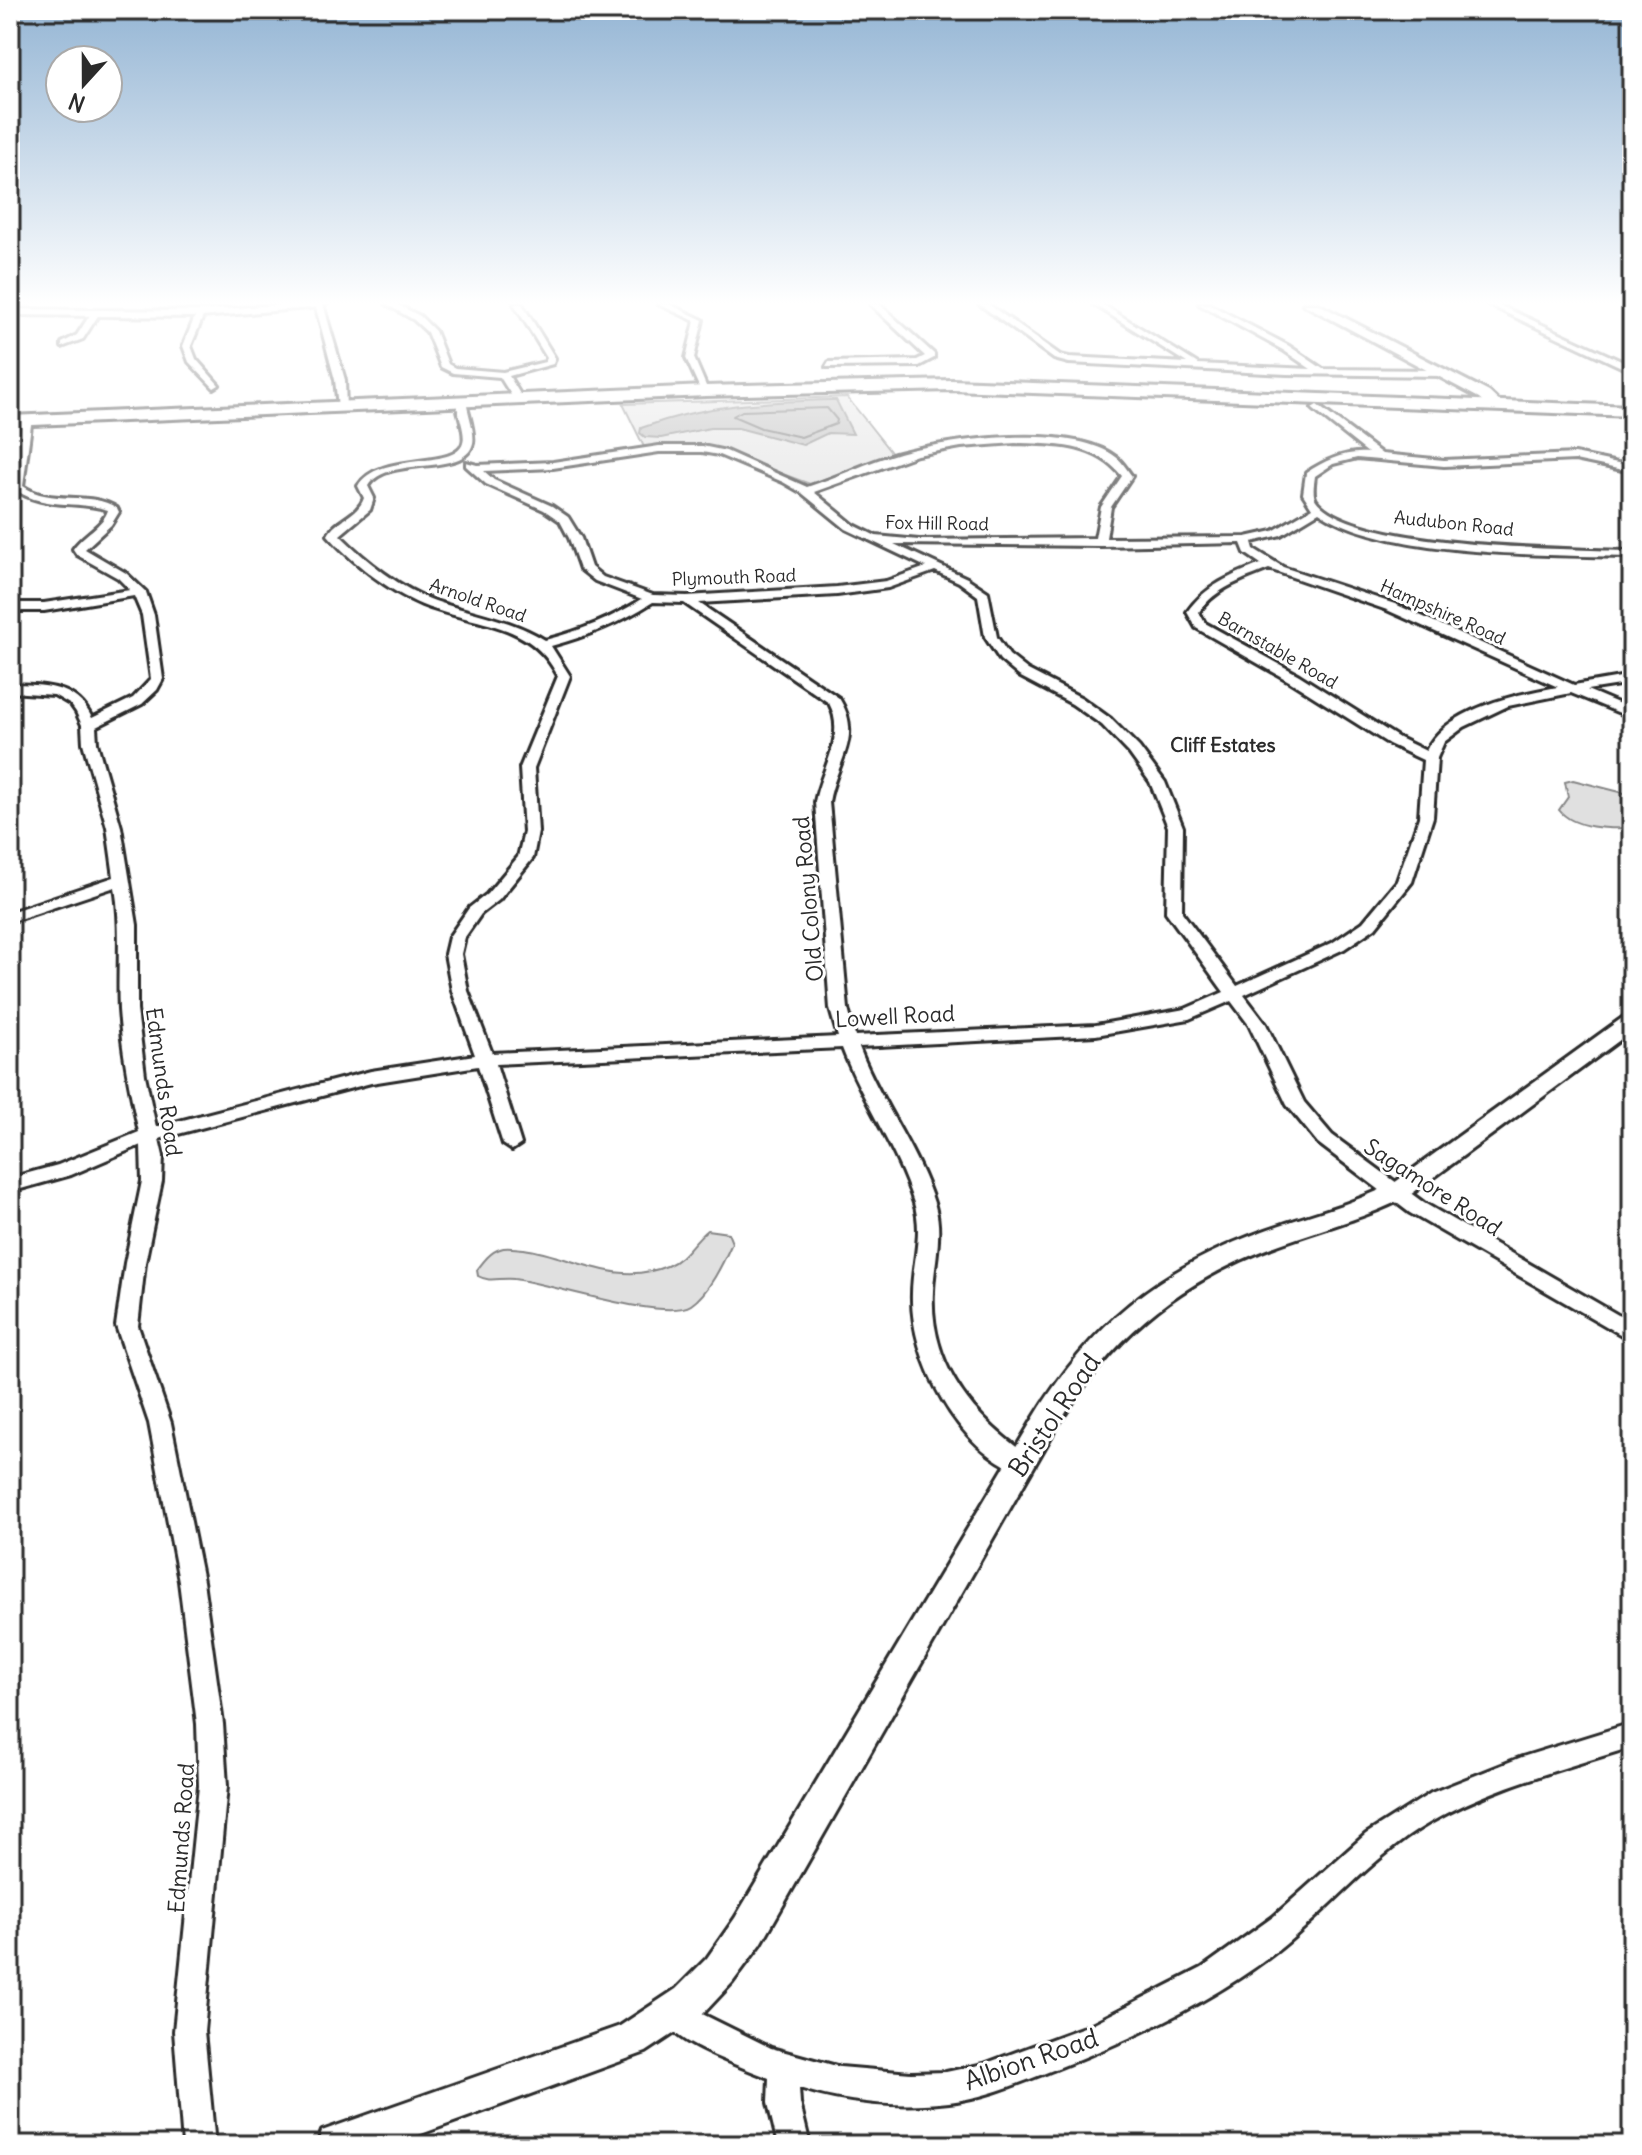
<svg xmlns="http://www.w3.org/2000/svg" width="1642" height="2155" viewBox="0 0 1642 2155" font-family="Delius,sans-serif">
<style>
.green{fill:#e0e0e0;stroke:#868686;stroke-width:2}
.water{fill:#b6b6b6;stroke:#7e7e7e;stroke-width:2}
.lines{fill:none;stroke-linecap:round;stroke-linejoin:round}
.shore{stroke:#636363;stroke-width:2}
.minor-casing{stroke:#2b2b2b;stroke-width:6}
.tertiary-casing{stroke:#2b2b2b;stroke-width:6}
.secondary-casing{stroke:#2b2b2b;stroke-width:6}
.trunk-casing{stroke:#2b2b2b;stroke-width:6}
.minor{fill:#fff;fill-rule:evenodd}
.tertiary{fill:#fff;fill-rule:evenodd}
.secondary{fill:#fff;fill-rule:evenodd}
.trunk{fill:#fff;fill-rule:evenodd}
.rail-casing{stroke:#2b2b2b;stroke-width:5}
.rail{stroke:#fff;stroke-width:3;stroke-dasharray:9;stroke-linecap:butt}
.labels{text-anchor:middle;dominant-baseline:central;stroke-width:6;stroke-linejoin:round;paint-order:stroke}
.far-street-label{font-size:18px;fill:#2b2b2b;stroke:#fff}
.far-neighbourhood-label{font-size:20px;font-weight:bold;fill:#2b2b2b;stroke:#fff}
.street-label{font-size:22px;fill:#2b2b2b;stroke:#fff}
.near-street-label{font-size:26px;fill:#2b2b2b;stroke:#fff}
</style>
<rect width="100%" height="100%" fill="#fff"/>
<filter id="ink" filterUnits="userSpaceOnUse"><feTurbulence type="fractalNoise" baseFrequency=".0125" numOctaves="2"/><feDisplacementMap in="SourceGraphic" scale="16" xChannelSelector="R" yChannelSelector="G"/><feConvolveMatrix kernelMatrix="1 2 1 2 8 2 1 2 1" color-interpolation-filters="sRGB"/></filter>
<g filter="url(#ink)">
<path class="green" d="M 847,397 L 893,455 L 810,484 L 712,448 L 671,445 L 644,447 L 623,404 Z
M 1573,780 L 1632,795 L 1632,828 C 1609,829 1574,829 1559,810 L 1568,797 L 1565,782 Z
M 707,1230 L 728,1233 L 732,1243 C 723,1263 709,1293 691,1305 C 665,1322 548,1283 514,1279 C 501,1277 490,1283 478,1276 L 477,1270 C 483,1262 490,1252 500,1249 C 507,1246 516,1249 524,1249 C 573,1256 617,1287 667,1266 C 686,1258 692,1242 707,1230 Z"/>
<path class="water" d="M 836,400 L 853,434 L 828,433 L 803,445 L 738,428 L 710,428 L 661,438 L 645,437 L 640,433 L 641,428 C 710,403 764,402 836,400 Z"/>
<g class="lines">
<path class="shore" d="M 827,408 L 837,420 L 836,424 L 801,437 L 761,428 L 733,416 L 742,411 Z"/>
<defs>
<path id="minor" d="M 315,304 L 323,304 L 345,380 L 346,409 L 338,407 L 335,380 Z
M 386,304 L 396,304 L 420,316 L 435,331 L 448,364 L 455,368 L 503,372 L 545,362 L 547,358 L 514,304 L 522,304 L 555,358 L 553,364 L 509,376 L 523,399 L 515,401 L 500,377 L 453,373 L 441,367 L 427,332 L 414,320 Z
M 658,304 L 669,304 L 703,320 L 694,358 L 709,393 L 701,391 L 686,358 L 695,321 Z
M 870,304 L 879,304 L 934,354 L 934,358 L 919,366 L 826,367 L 829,362 L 917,360 L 925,356 Z
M 979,304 L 988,304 L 1060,355 L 1069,357 L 1187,363 L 1093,304 L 1102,304 L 1198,364 L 1311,369 L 1283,350 L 1199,304 L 1209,304 L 1289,346 L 1323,369 L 1442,370 L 1446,373 L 1442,376 L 1287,374 L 1069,363 L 1054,359 Z
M 1487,304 L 1497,304 L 1632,366 L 1632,372 Z
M 92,312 L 99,314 L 83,339 L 62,347 L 62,343 L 77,335 Z
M 200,312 L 204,314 L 191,346 L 196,359 L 219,385 L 214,388 L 189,362 L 183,346 L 196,314 Z
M 462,403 L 467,406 C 469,416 475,433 473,443 C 465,478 388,454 368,486 L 374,498 L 370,510 L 340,535 C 365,560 401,589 435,601 C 473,614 511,619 545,640 C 580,631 611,619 642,599 L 595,581 L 580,569 L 569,538 L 560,521 L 544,510 L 486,484 L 466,466 L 466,462 L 477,465 L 553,462 L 659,446 L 702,446 L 726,451 L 807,487 C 838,477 868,462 899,453 C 951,439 1072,423 1116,457 C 1123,462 1127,470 1132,476 L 1111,507 L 1106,538 L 1246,537 L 1273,531 L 1312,508 L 1303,494 L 1306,473 C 1325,460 1345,451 1368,453 L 1314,410 L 1312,408 L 1317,405 L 1382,454 L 1444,460 L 1575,454 L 1632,466 L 1632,472 L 1575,460 L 1444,466 L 1357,458 L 1333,464 L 1315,476 C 1314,484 1312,494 1316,500 C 1352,549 1571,549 1632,551 L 1632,557 C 1551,555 1385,557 1319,512 L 1281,535 L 1252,542 L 1254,549 L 1283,567 L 1395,604 L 1574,685 L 1632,675 L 1632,683 L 1587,690 L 1632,709 L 1632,718 L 1571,693 L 1508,706 L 1464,727 L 1444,742 L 1437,758 L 1433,817 L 1412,882 L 1375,928 L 1344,949 L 1244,995 L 1266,1024 L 1304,1102 L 1332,1135 L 1424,1203 L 1632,1323 L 1632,1341 L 1410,1213 L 1318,1143 L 1287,1105 L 1249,1025 L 1231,1001 L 1189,1019 L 1096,1035 L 859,1047 C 880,1102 918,1150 935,1206 C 943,1235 934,1263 933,1291 C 929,1364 972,1417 1029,1456 L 1032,1463 L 1029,1470 L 1021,1472 C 958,1451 910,1358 912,1294 C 912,1263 924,1234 914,1203 C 897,1148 862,1101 842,1048 L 496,1064 L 521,1144 L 512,1150 L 503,1144 L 478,1066 L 371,1083 L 159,1139 L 163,1156 L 162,1181 L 145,1263 L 138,1326 L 171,1423 L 203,1581 L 223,1724 L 227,1786 L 204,2031 L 215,2145 L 183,2145 L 174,2031 L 199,1786 L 197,1724 L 179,1581 L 149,1423 L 116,1326 L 125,1263 L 142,1181 L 141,1145 L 71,1175 L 10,1192 L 10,1178 L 58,1165 L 139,1132 C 130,1092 122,1051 119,1010 C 117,968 122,929 115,887 L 10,922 L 10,912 L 114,877 L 107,827 L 83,743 L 82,725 L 76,712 L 71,705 L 54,695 L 10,692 L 10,684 C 43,685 76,684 92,718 L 133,698 L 151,679 L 142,615 L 134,596 L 44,611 L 10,611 L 10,603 L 44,603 L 130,590 L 118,578 L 77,555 L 73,549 C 83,534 103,526 108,510 C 78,500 37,510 13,487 L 21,425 L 26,422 L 31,425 L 23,486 C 50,506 90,490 117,508 L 119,512 L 111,525 L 85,549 L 126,573 L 146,592 L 154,615 L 163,679 L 157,690 L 142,704 L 96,727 L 97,743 L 121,827 L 137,925 L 137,1010 L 145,1075 L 156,1127 L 371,1071 L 475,1055 L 452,991 L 445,954 L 449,937 L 469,908 L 487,894 L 518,857 L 524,832 L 520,768 L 558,676 C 529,619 473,626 422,605 C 389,591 351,562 328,535 C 336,519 358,516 364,498 L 358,486 C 378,451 455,470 463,443 C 466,434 459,416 457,406 ZM 1015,443 C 1054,444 1096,443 1122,476 L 1101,507 L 1095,538 L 919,540 L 876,536 L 854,525 L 814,492 L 917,455 L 961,447 ZM 659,452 L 702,452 L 719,455 L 783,482 L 802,493 L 846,529 L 926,567 L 886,581 L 837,587 L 687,596 L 653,595 L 603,577 L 591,567 L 581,538 L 568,517 L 552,506 L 494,480 L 484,471 L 553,468 ZM 1241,543 L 1245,553 L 1261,564 C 1232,575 1205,586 1187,612 L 1196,628 L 1289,681 L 1389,744 L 1423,760 L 1419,817 L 1397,881 L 1363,922 L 1332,943 L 1237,986 L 1182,912 L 1183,827 L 1165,782 L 1139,747 L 1111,719 L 1082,698 L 1028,670 L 1009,655 L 997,637 L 988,592 L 967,578 L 894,544 L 1100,546 ZM 1269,569 L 1387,610 L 1558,687 C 1517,694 1445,709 1426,751 L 1399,738 L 1299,675 L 1205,623 L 1199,612 C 1215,588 1244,579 1269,569 ZM 935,571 L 959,582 L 978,596 L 985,637 L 1000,660 L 1019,676 L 1072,704 L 1102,725 L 1129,753 L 1150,782 L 1168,827 L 1166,912 L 1224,992 L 1185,1009 L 1096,1025 L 855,1036 L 848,1009 L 829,802 C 836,761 864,738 839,698 L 699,603 L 837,595 L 888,588 ZM 653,602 L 684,603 L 829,703 C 847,737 821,768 815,802 L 830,1009 L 838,1037 L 492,1053 L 468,991 L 461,954 L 465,937 L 481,914 L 499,900 L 533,858 L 538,832 L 534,768 L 570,676 L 551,646 C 589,636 620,623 653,602 Z
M 1632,1723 L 1632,1747 C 1563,1769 1491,1787 1429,1823 C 1371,1857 1328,1911 1276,1952 C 1209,2004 1131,2039 1053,2070 C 1019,2083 985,2098 949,2102 C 900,2108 846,2103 799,2088 L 800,2103 L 810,2145 L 778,2145 L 768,2103 L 769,2078 C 741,2066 672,2044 661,2016 L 665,2005 L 676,2001 L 771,2048 L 840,2067 L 911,2073 L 946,2072 L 984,2064 L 1092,2024 L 1202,1968 L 1273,1917 L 1366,1834 L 1431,1793 L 1522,1757 Z"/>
<path id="tertiary" d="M 287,304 L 326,304 L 321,307 L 200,317 L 10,315 L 10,309 L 200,311 Z
M 1632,1014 L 1632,1031 L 1410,1195 C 1369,1217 1324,1228 1280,1244 C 1174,1283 1109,1339 1052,1435 L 761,1944 L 732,1983 L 702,2015 L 646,2052 L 391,2145 L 317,2145 L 322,2131 L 336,2126 L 620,2026 L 676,1989 L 707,1958 L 735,1918 L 1033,1419 C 1091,1324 1157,1270 1263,1231 C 1307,1215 1352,1205 1394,1183 L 1625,1016 Z"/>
<path id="secondary" d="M 1303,304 L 1318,304 L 1489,392 L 1504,406 L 1492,409 L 1479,398 Z"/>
<path id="trunk" d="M 952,380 L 1632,406 L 1632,416 L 952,390 L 706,396 L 10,426 L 10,416 L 706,386 Z"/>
</defs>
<use href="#minor" class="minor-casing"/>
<use href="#tertiary" class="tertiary-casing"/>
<use href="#secondary" class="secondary-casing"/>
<use href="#trunk" class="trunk-casing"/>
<use href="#minor" class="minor"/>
<use href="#tertiary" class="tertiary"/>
<use href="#secondary" class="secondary"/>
<use href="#trunk" class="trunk"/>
<defs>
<path id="rail" d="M 10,305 L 17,304"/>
</defs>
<use href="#rail" class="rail-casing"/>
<use href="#rail" class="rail"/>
</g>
</g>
<linearGradient id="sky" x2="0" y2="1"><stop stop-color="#94b5d4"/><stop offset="0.5" stop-color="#fff"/><stop offset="1" stop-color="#fff" stop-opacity="0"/></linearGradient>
<rect width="1642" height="606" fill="url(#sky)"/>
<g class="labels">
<g class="far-street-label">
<text transform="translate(937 523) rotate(1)">Fox Hill Road</text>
<text transform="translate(1454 523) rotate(6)">Audubon Road</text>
<text transform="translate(734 577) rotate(-2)">Plymouth Road</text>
<text transform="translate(478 600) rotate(19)">Arnold Road</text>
<text transform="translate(1443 612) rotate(24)">Hampshire Road</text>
<text transform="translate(1278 650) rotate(30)">Barnstable Road</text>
</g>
<g class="far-neighbourhood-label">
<text x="1223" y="744">Cliff Estates</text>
</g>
<g class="street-label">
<text transform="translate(808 899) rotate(-95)">Old Colony Road</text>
<text transform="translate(895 1016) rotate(-3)">Lowell Road</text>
<text transform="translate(164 1082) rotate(82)">Edmunds Road</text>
<text transform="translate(1433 1187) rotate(33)">Sagamore Road</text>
<text transform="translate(181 1838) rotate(-86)">Edmunds Road</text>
</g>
<g class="near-street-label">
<text transform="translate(1054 1415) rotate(-56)">Bristol Road</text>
<text transform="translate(1031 2059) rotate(-19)">Albion Road</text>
</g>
</g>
<rect width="1642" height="2155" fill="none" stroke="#fff" stroke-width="40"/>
<rect x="20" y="20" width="1602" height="2115" fill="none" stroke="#2b2b2b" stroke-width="3" filter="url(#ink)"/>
<g transform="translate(84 84) rotate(201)"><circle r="38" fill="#ffffff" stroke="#aaaaaa" stroke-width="2"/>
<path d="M0-6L14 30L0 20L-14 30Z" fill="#2b2b2b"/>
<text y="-12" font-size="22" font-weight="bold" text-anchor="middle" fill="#2b2b2b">N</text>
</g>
</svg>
